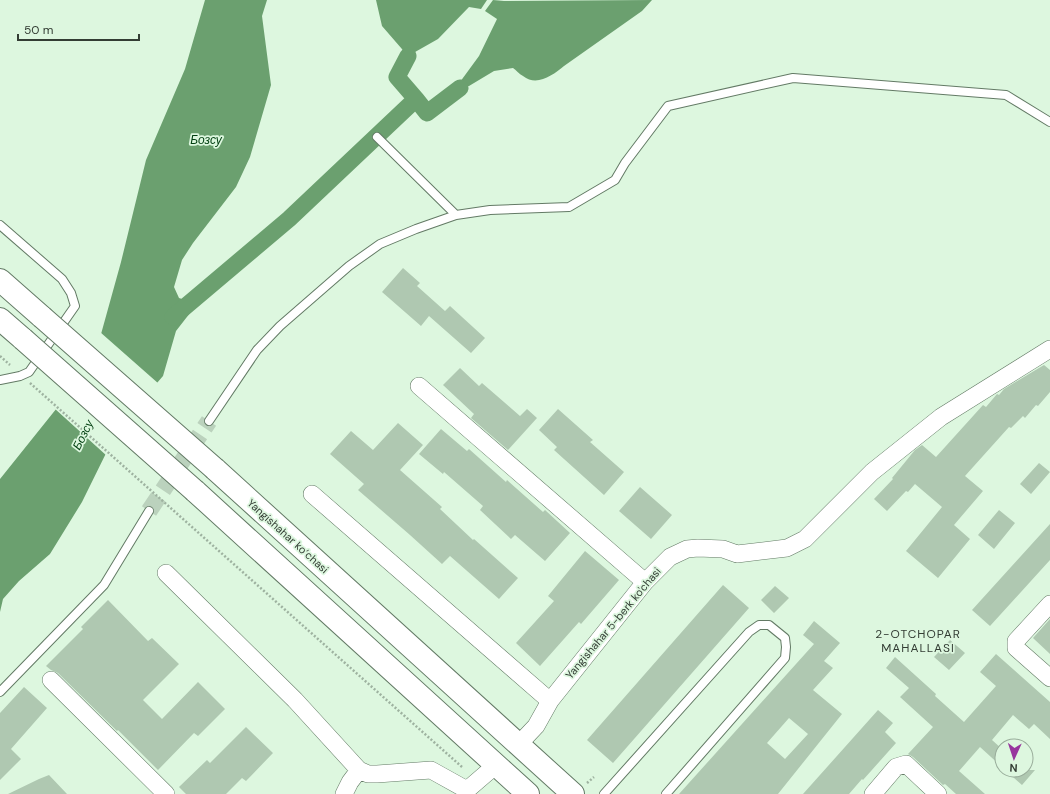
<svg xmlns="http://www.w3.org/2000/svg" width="1050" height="794" viewBox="0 0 1050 794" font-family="'DM Sans',sans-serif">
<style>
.water{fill:#6ba06f}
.pier{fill:#ddf7df}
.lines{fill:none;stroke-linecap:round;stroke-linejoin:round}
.canal{stroke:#6ba06f;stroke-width:17}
.building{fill:#afc8b1;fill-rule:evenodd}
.minor-tunnel{stroke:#bbd2bd;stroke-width:17;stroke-dasharray:17 8;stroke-linecap:butt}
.service-casing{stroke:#637a65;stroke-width:10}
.minor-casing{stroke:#637a65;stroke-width:18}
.primary-casing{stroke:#637a65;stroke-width:24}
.path{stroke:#9eb2a0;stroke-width:2.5;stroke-dasharray:2 2;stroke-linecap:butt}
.service{stroke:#fff;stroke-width:8}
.minor{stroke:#fff;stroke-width:17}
.primary{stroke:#fff;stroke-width:22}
.primary-bridge-casing{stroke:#637a65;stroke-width:24;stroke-linecap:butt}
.primary-bridge{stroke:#fff;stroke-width:22}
.labels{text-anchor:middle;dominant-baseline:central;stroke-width:3.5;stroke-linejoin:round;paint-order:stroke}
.street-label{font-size:11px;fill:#333d34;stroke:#ddf7df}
.water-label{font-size:12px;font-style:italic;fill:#003f10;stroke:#ddf7df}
.neighbourhood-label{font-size:12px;letter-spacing:1px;fill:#333d34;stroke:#ddf7df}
</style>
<rect width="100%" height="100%" fill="#ddf7df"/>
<path class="water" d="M 205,0 L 267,0 L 262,16 L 271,85 L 250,157 L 236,187 L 193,243 L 182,260 L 174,287 L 179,298 L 197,304 L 176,331 L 163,376 L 132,412 L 116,433 L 82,502 L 50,554 L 19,581 L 3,599 L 0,612 L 0,479 L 93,363 L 121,262 L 146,160 L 185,69 Z
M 376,0 L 487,0 L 481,9 L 469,7 L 438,39 L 408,56 L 382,26 Z
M 493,0 L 504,1 L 652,0 L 642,11 L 564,66 C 553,75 537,87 523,76 C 519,74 516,70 513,68 L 494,71 L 469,86 L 460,88 L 460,82 L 479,56 L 497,19 L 485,11 Z"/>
<path class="pier" d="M 100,332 L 159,384 L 118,434 L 107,456 L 54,408 L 92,362 Z"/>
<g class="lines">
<path class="canal" d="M 408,56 L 397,77 L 416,99
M 173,317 L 289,219 L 416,99 L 427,113 L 460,88"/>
</g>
<path class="building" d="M 403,268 L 420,283 L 417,286 L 445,311 L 450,306 L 485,338 L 471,353 L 429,316 L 421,326 L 382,292 Z
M 1044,365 L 1050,370 L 1050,392 L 1038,406 L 1036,405 L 1025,418 L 1023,416 L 1011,428 L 1009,427 L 965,476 L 983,491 L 954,525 L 970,539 L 938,578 L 906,551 L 942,507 L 915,484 L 908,492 L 906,491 L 887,511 L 874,499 L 893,479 L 892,478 L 915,450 L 922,445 L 936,457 L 983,405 L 986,407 L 997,394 L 999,395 L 1004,389 Z
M 460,368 L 479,386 L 482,383 L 520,416 L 527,409 L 537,418 L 508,450 L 471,418 L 474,414 L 443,385 Z
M 558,409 L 593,440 L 590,442 L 624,472 L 604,495 L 554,450 L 557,447 L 539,430 Z
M 398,423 L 423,445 L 400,470 L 442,507 L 440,509 L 473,540 L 474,539 L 518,578 L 499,599 L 450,556 L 442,564 L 410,535 L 358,490 L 364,484 L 330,454 L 351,431 L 373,450 Z
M 441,429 L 467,451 L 469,449 L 506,482 L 507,480 L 543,512 L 545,510 L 570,533 L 545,561 L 515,535 L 511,539 L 480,510 L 483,506 L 444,472 L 443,474 L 419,454 Z
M 1039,463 L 1050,472 L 1031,494 L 1020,484 Z
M 640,487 L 672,515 L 651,539 L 619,511 Z
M 999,510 L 1015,523 L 994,549 L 978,535 Z
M 1050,524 L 1050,560 L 990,626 L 972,610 Z
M 585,551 L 619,580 L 581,624 L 579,622 L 540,666 L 516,643 L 554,601 L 548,596 Z
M 723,585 L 749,608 L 613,763 L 587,740 Z
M 775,586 L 789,598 L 774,613 L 761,600 Z
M 108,600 L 148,641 L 152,638 L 179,664 L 143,700 L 162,719 L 198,682 L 225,709 L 198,736 L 194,733 L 158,770 L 118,730 L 117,731 L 58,673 L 51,670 L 46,666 L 83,629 L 81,627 Z
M 1050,619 L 1050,654 L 1033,638 Z
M 814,621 L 840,643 L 824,661 L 833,668 L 813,690 L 842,714 L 778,794 L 679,794 L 814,644 L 803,635 ZM 789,718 L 808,734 L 785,759 L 767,743 Z
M 950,640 L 965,653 L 949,670 L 934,657 Z
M 996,654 L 1050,702 L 1050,739 L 1034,724 L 1029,729 L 1013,715 L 992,740 L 1002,749 L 1002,767 L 980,747 L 959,771 L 985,794 L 956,794 L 945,784 L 943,785 L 913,757 L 908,754 L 933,727 L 900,697 L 909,688 L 886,668 L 895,657 L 936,694 L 935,696 L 964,722 L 996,686 L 980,672 Z
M 24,687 L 47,708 L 11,749 L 21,759 L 0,780 L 0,713 Z
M 878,710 L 893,723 L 885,732 L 896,743 L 863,780 L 862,779 L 849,794 L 803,794 Z
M 246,727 L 273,753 L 246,781 L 242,778 L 226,794 L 186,794 L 179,787 L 207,760 L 210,763 Z
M 1005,770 L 1035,770 L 1022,785 Z
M 49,775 L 67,794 L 8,794 L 39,779 Z"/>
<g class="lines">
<path class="minor-tunnel" d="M 149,511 L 209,421"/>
<defs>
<path id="service" d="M 377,137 L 456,215
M 0,225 L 62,279 L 71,293 L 75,306 L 29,372 L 20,376 L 0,380
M 209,421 L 257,350 L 280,326 L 349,266 L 380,244 L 416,229 L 456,215 L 490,210 L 569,207 L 615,180 L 625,163 L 668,106 L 793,78 L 1006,95 L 1050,122
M 0,692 L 104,585 L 149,511
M 604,794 L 749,632 L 759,625 L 769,625 L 785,638 L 786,647 L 785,658 L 666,794"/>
<path id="minor" d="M 419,386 L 645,582
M 312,494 L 550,701
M 166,573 L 295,700 L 359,770
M 1050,604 L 1016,641 L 1016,648 L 1050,678
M 51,680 L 166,794
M 519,744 L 536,726 L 550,701 L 645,582 L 670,557 L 687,549 L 698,548 L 723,549 L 737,554 L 787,548 L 805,539 L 872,472 L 941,417 L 1050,349
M 344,794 L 350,782 L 359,770 L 368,774 L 377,774 L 431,770 L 467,790
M 466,794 L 467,790 L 496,765
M 873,794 L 896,767 L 906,764 L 938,794"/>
<path id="primary" d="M 0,280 L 42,317
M 0,319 L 23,339
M 215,469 L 573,794
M 195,491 L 528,794"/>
</defs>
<use href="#service" class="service-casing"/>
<use href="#minor" class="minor-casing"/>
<use href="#primary" class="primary-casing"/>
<path class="path" d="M 0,356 L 10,365
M 30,383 L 462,767
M 587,783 L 594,777"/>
<use href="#service" class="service"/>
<use href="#minor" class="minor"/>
<use href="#primary" class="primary"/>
<defs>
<path id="primary-bridge" d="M 42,317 L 215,469
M 23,339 L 195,491"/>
</defs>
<use href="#primary-bridge" class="primary-bridge-casing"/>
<use href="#primary-bridge" class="primary-bridge"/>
</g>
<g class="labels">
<g class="street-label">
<text transform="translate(288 536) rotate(42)">Yangishahar ko‘chasi</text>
<text transform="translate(613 623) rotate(-50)">Yangishahar 5-berk ko'chasi</text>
</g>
<g class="water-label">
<text x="206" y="140">Бозсу</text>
<text transform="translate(83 435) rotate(-63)">Бозсу</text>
</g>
<g class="neighbourhood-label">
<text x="918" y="634">2-OTCHOPAR<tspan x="918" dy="14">MAHALLASI</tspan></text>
</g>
</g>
<g transform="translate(1014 758) rotate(183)"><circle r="19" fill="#ddf7df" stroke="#99ad9b"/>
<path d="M0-3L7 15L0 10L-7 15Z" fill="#97369e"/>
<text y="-6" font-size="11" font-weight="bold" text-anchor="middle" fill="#333d34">N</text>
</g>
<path d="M18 34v6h121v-6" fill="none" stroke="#333d34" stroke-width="2"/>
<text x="24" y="34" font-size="12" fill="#333d34" stroke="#ddf7df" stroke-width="3" paint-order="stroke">50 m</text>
</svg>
